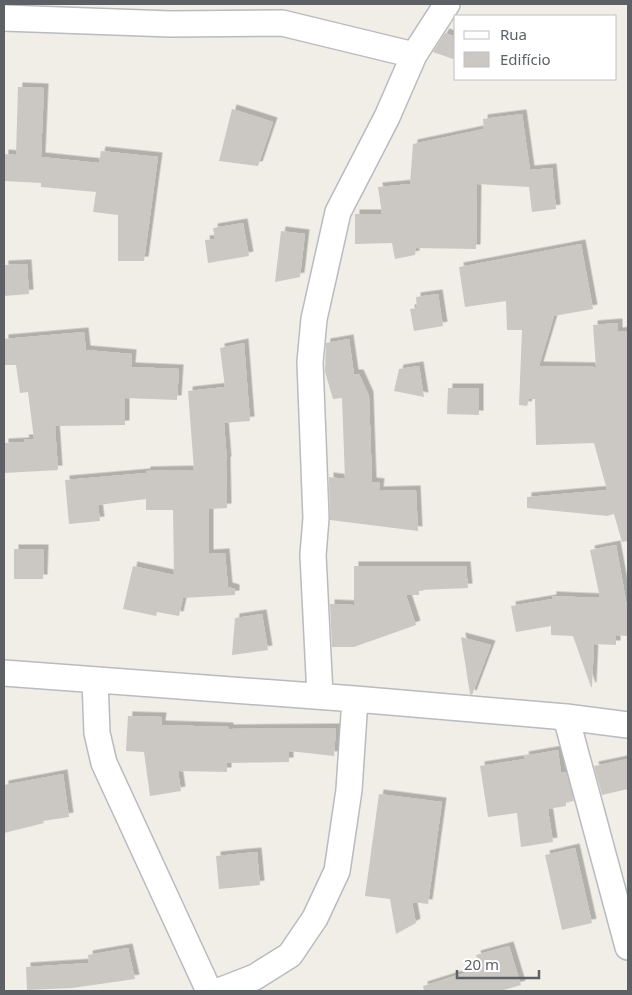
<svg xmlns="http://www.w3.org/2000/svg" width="632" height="995" viewBox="0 0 632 995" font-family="'Noto Sans',sans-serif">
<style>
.building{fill:#cbc8c3;filter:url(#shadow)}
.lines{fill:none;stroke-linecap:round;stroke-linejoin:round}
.minor-casing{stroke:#b8bbbf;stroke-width:28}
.minor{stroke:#fff;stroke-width:25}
</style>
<defs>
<filter id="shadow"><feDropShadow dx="4.5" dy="-4.5" stdDeviation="0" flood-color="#0004"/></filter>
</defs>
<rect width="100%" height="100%" fill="#f0eee6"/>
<path class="building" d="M 445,33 L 456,37 L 456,60 L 433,52 Z
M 18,87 L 44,88 L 41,157 L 99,163 L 101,151 L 158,157 L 144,261 L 118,261 L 118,215 L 93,212 L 96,192 L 41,187 L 41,183 L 4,181 L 4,154 L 16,155 Z
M 232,109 L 273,122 L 258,166 L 219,161 Z
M 522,114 L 530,170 L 552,168 L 556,209 L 532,212 L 529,187 L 477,184 L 476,249 L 416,248 L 415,255 L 395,259 L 392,243 L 355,244 L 355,214 L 382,214 L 378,187 L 410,184 L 413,144 L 484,129 L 483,119 Z
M 243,223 L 249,256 L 208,263 L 205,240 L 215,239 L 213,228 Z
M 281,231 L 305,234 L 300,277 L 275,282 Z
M 581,244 L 593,309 L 554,316 L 539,366 L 596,367 L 593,325 L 618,323 L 618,332 L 628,331 L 628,541 L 622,542 L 614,514 L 607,516 L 527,508 L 527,497 L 607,490 L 594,443 L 536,445 L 535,399 L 529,399 L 527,406 L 519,405 L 522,330 L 507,330 L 506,301 L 465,307 L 459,267 Z
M 27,264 L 29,294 L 4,296 L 4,265 Z
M 438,294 L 443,326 L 414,331 L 410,309 L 417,308 L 416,297 Z
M 84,332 L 86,350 L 132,354 L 131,367 L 179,369 L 177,400 L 125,398 L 125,425 L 55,426 L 58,470 L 4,473 L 4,443 L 25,442 L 24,439 L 34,439 L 28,392 L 20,393 L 16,365 L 4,365 L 4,339 Z
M 349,339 L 354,374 L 359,374 L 369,396 L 372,482 L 380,483 L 379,491 L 416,490 L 418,531 L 330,520 L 329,477 L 345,479 L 342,398 L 333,399 L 325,372 L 326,343 Z
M 244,343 L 250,421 L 224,423 L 227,461 L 226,461 L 227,508 L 209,509 L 209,554 L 225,553 L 228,587 L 235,589 L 235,595 L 183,598 L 179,616 L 157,612 L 156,616 L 123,609 L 133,566 L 174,575 L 173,510 L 146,510 L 146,499 L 98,505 L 100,521 L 69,524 L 65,480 L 146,473 L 146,471 L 194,470 L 188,391 L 225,387 L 220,348 Z
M 419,366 L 424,397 L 394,391 L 399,369 Z
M 448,388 L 479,388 L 479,415 L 447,414 Z
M 616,545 L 628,612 L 628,636 L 616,635 L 616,645 L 594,644 L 592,687 L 591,687 L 573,636 L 551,635 L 551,626 L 516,632 L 511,606 L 552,599 L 552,596 L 600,598 L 590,550 Z
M 14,549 L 44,549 L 43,579 L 14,579 Z
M 354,566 L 466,566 L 468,588 L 419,590 L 419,595 L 406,595 L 416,625 L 354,647 L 332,647 L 330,604 L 354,605 Z
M 262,614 L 268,650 L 232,655 L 235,618 Z
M 461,637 L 491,645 L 472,695 L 470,694 Z
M 128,716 L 162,717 L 161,725 L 229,727 L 229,729 L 336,728 L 334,756 L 289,751 L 289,762 L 227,763 L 227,772 L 178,771 L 181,791 L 150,796 L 144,752 L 126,751 Z
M 558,750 L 561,773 L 566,772 L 574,801 L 566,802 L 566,806 L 548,809 L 553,842 L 521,847 L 517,813 L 488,817 L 480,766 L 525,759 L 524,756 Z
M 628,759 L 628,789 L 602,795 L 594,766 Z
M 63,774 L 69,817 L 43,821 L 44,823 L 4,833 L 4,785 Z
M 379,794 L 442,802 L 428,904 L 412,902 L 416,923 L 396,934 L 390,899 L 365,896 Z
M 575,848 L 592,923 L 562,930 L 545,855 Z
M 257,852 L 260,885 L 219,889 L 216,856 Z
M 509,946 L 521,985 L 500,991 L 424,991 L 423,986 L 480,968 L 476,955 Z
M 128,948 L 135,979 L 72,988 L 27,990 L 26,967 L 89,963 L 88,955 Z"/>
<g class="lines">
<defs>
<path id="minor" d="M 4,18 L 171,24 L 282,23 L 414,55
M 4,673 L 355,699 L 566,717 L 628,725
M 95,680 L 97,733 L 104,763 L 209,991
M 320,696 L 313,555 L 316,518 L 310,362 L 314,319 L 338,212 L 387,117 L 414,55 L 447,4
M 566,717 L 628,947
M 219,991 L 255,977 L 290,955 L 315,918 L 337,871 L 349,790 L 355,699"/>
</defs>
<use href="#minor" class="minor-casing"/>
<use href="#minor" class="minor"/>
</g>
<rect width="632" height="995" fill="none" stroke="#5d6166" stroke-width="10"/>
<rect x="454" y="15" width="162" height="65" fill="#ffffff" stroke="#bec0c2"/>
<rect x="464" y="31" width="25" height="8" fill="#ffffff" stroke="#bec0c2"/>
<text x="500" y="40" font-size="15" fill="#5d6166">Rua</text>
<rect x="464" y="52" width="25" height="15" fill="#cbc8c3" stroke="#bec0c2"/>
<text x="500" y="65" font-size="15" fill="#5d6166">Edifício</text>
<path d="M457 970v8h82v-8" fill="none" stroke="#5d6166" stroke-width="2.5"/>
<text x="464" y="970" font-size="15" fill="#5d6166" stroke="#ffffff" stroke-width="4" paint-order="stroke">20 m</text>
</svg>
